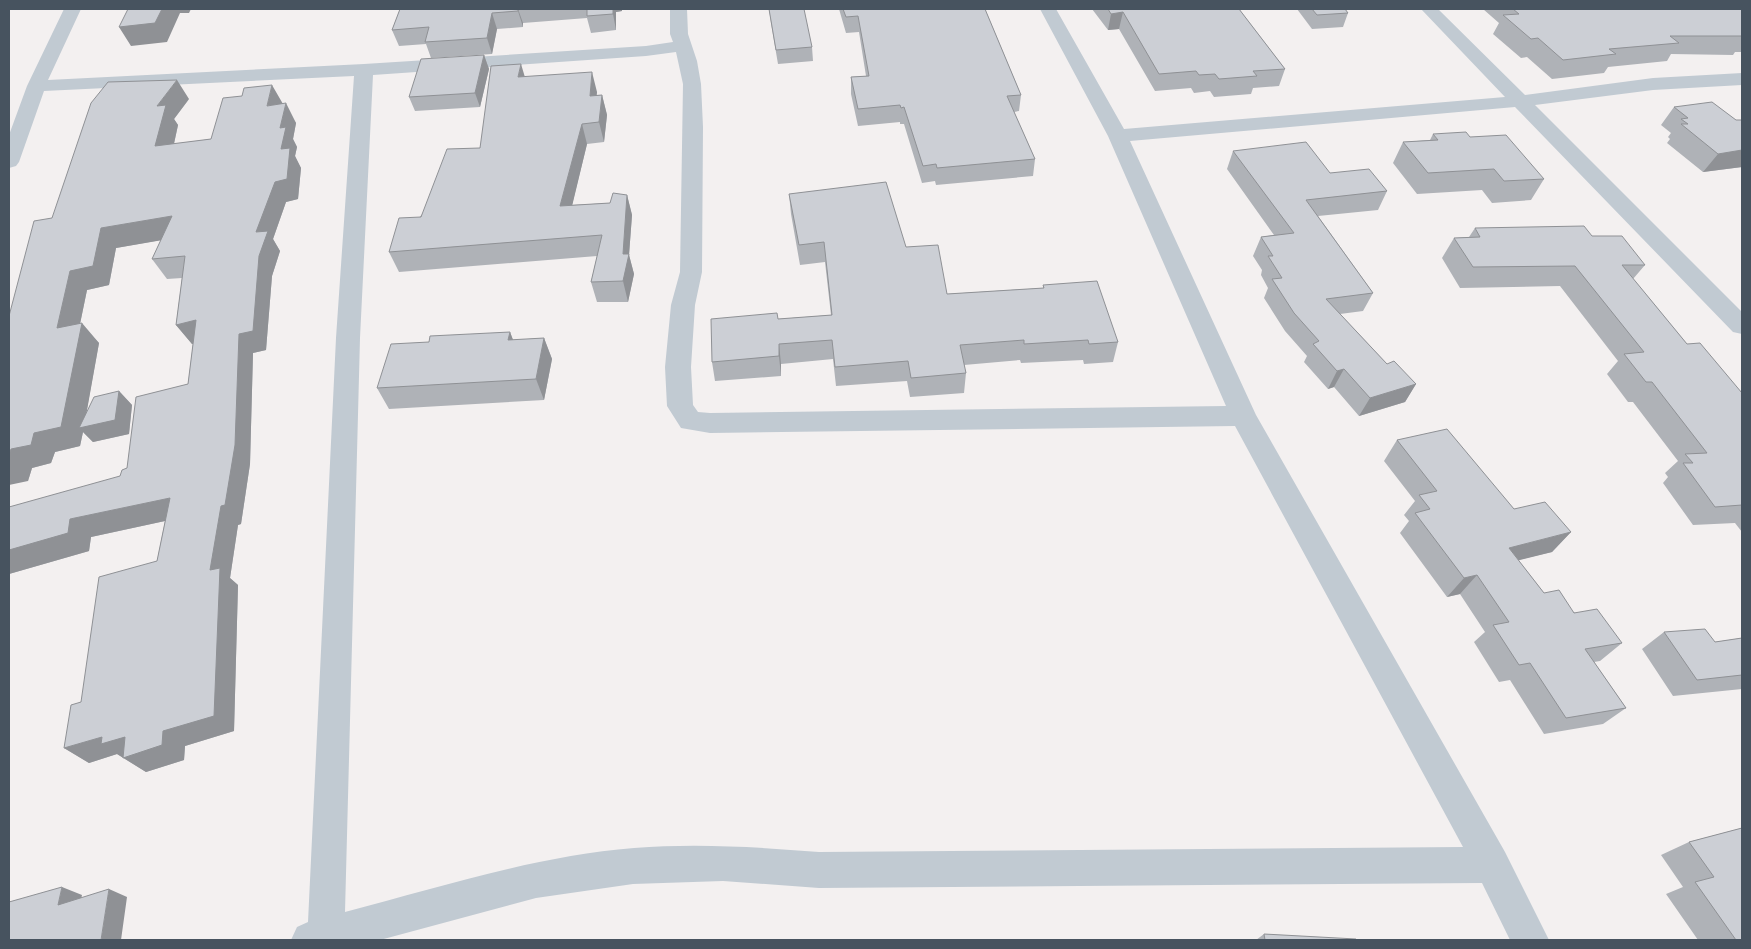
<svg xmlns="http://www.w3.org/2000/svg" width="1751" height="949" viewBox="0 0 1751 949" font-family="'Golos Text',sans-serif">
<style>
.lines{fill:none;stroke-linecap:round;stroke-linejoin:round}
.minor{fill:#c1cad2;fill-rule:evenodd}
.wall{fill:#afb2b7}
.shaded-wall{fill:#8f9195}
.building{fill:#cccfd5;stroke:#8f9195}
</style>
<rect width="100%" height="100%" fill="#f3f0f0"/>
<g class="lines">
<path class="minor" d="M 64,9 L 81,9 L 48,80 L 364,64 L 646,46 L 673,42 L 670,34 L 670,9 L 687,9 L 688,34 L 697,61 L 701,84 L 703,127 L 702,272 L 695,305 L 691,367 L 693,405 L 698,412 L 710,413 L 1226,406 L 1108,136 L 1040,9 L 1056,9 L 1124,129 L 1505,97 L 1421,9 L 1438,9 L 1525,95 L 1653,78 L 1742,73 L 1742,85 L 1653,90 L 1535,105 L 1742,312 L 1742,334 L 1733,332 L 1515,107 L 1130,141 L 1256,415 L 1505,852 L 1549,940 L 1510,940 L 1482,883 L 819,888 L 723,881 L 633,884 L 536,898 L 380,940 L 291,940 L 297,927 L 308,922 L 336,338 L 354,76 L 44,91 L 19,162 L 16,166 L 9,168 L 9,135 L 27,86 ZM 676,52 L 683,84 L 680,272 L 671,305 L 665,367 L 667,406 L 681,428 L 710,433 L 1235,426 L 1463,847 L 819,852 C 757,847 696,843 634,848 C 536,856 440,887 345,912 L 360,338 L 373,75 L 646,56 Z"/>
</g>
<path class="wall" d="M 400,9 L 622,9 L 622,11 L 616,12 L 616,30 L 591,33 L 587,18 L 523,23 L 523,27 L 497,29 L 492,54 L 431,58 L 426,44 L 399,46 L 392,30 Z
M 769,9 L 812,47 L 813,61 L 778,64 L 771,23 Z
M 839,9 L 985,9 L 1021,95 L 1019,111 L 1014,112 L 1035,159 L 1033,176 L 936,185 L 935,181 L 922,183 L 904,124 L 900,124 L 900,122 L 858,126 L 851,94 L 851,77 L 866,76 L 859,32 L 846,33 Z
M 1092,9 L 1239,9 L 1285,69 L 1279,86 L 1253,88 L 1251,94 L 1214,97 L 1210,91 L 1194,93 L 1191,88 L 1155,91 L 1119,29 L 1108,30 Z
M 1297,9 L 1345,9 L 1348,13 L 1343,27 L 1312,29 Z
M 1483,9 L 1742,9 L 1742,52 L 1735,52 L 1733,55 L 1671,54 L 1667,61 L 1608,67 L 1604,73 L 1552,79 L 1527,57 L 1521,58 L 1493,34 L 1499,23 Z
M 484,55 L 489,69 L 480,107 L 415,111 L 409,97 Z
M 524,77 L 597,92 L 596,95 L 602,95 L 607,115 L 604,142 L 587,144 L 572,205 L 610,203 L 627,195 L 632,215 L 629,255 L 634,274 L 628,302 L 597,302 L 591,282 L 597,256 L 399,272 L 389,252 L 480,148 Z
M 189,99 L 174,119 L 178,125 L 174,144 L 211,139 L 282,104 L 296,123 L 293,139 L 297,147 L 295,156 L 301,168 L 298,199 L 286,202 L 273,239 L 280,251 L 272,276 L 266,350 L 253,353 L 250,464 L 241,524 L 238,525 L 230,578 L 238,585 L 234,731 L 185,746 L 184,760 L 146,772 L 117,754 L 89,763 L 64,748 L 81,702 L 157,561 L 165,521 L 91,537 L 89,551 L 9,574 L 120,476 L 127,468 L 188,384 L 193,344 L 192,344 L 176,325 L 182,278 L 167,279 L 152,259 L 161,240 L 116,248 L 109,285 L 87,290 L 80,324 L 99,343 L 86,414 L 119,391 L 132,405 L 129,434 L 93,442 L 83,432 L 80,446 L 55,452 L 51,463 L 32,468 L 28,481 L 52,218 Z
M 1674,107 L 1736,120 L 1742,120 L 1742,167 L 1703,172 L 1667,143 L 1670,139 L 1668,137 L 1671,133 L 1661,125 Z
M 1433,134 L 1470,137 L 1544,179 L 1531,200 L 1492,203 L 1482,190 L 1417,194 L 1393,163 L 1403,142 L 1430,140 Z
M 1233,151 L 1330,173 L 1387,191 L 1378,210 L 1318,216 L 1373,293 L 1363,311 L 1340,314 L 1387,364 L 1416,384 L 1405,402 L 1359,416 L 1334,387 L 1328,389 L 1304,362 L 1307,356 L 1285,331 L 1264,298 L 1268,288 L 1261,275 L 1262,270 L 1253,256 L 1261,237 L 1274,235 L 1227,169 Z
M 789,194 L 906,247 L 947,294 L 1043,288 L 1043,285 L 1118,342 L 1113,362 L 1084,364 L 1083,360 L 1021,363 L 1020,360 L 964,365 L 966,373 L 964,393 L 910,397 L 907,381 L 836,386 L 833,359 L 781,364 L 781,376 L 715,381 L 712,362 L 778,319 L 831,315 L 825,262 L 800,265 L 791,214 Z
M 1475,228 L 1592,236 L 1645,265 L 1633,279 L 1687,344 L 1742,393 L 1742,532 L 1735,523 L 1693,525 L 1663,483 L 1668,477 L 1665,473 L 1678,461 L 1633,402 L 1628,402 L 1607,374 L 1618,361 L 1560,286 L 1460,288 L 1442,258 L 1454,238 L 1469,237 Z
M 510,332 L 513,340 L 544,338 L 552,359 L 544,400 L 389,409 L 377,388 L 429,342 Z
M 1397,440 L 1514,509 L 1571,532 L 1552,552 L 1518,560 L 1544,593 L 1622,643 L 1600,661 L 1594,662 L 1626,708 L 1603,724 L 1544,734 L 1510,680 L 1499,682 L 1474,642 L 1485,632 L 1460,594 L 1447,597 L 1400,533 L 1409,521 L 1404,515 L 1415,501 L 1384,461 Z
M 1664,632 L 1715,642 L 1742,638 L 1742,689 L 1673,696 L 1642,649 Z
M 1742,828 L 1742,940 L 1698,940 L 1666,894 L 1683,887 L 1661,855 L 1689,842 Z
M 1264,934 L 1356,940 L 1256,940 Z"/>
<path class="shaded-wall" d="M 162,9 L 191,9 L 189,13 L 180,13 L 167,42 L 131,46 L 119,27 Z
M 518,9 L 523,23 L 523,27 L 518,11 Z
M 613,9 L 622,9 L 622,11 L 616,12 L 616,30 L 613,14 Z
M 1123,12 L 1119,29 L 1108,30 L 1111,14 Z
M 492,13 L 497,29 L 492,54 L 487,38 Z
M 484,55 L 489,69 L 480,107 L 475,93 Z
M 521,64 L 527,84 L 518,77 Z
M 592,72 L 597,92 L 595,115 L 590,96 Z
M 177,80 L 189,99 L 174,119 L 178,125 L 169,166 L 155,146 L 157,106 Z
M 272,85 L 283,104 L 267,106 Z
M 602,95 L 607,115 L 604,142 L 599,122 Z
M 286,103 L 296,123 L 293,139 L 297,147 L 295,156 L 301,168 L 298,199 L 286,202 L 273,239 L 280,251 L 272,276 L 266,350 L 253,353 L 250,464 L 241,524 L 238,525 L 230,578 L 238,585 L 234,731 L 185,746 L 184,760 L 146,772 L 117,754 L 89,763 L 64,748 L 102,737 L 125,737 L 163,731 L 210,570 L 239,334 L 256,232 L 281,149 L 280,128 Z
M 582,124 L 587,144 L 567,227 L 560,206 Z
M 1742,150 L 1742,167 L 1703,172 L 1718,154 Z
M 627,195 L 632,215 L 629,255 L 634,274 L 628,302 L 623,281 L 623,254 Z
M 172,216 L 186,236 L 116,248 L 109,285 L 87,290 L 75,348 L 57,328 L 70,271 L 101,228 Z
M 196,320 L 211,340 L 192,344 L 176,325 Z
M 82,323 L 99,343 L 84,427 L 119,391 L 132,405 L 129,434 L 93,442 L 83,432 L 80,446 L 55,452 L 51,463 L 32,468 L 28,481 L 9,485 L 9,454 L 11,449 L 34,433 Z
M 510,332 L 518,353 L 508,340 Z
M 544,338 L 552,359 L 544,400 L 536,379 Z
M 779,344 L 781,364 L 781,376 L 779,356 Z
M 1344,369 L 1334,387 L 1328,389 L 1337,371 Z
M 1416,384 L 1405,402 L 1359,416 L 1370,398 Z
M 170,498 L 188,516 L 91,537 L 89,551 L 9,574 L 9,550 L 70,519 Z
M 1571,532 L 1552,552 L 1491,567 L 1509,548 Z
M 1477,575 L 1460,594 L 1447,597 L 1464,578 Z
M 62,887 L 82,895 L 78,913 L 58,905 Z
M 109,889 L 127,897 L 121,940 L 101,940 Z"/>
<path class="building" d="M 128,9 L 162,9 L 155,23 L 119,27 Z
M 400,9 L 518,9 L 518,11 L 492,13 L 487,38 L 425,42 L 429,27 L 392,30 Z
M 587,9 L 613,9 L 613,14 L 587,16 Z
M 769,9 L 804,9 L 812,47 L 776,50 Z
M 843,9 L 985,9 L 1021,95 L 1007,96 L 1035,159 L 937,168 L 936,164 L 923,166 L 904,107 L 901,108 L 900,105 L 858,109 L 851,77 L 869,76 L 858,16 L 846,17 Z
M 1108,9 L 1239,9 L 1285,69 L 1253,71 L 1257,76 L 1219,79 L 1215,74 L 1199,75 L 1196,71 L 1159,74 L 1123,12 L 1111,14 Z
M 1312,9 L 1345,9 L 1348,13 L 1317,15 Z
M 1513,9 L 1742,9 L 1742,36 L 1670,36 L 1679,43 L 1609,49 L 1616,54 L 1563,60 L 1538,38 L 1531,39 L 1503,15 L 1519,14 Z
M 484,55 L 475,93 L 409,97 L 421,59 Z
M 521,64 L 518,77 L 592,72 L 590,96 L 602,95 L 599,122 L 582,124 L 560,206 L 610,203 L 613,193 L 627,195 L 623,254 L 629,254 L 623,281 L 591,282 L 602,235 L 389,252 L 399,218 L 421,217 L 447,149 L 480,148 L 491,66 Z
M 177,80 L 157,106 L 166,105 L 155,146 L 211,139 L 223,98 L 242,96 L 244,88 L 272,85 L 267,106 L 286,103 L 280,128 L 286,127 L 281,149 L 290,148 L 287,179 L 275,182 L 256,232 L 268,231 L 259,256 L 253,331 L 239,334 L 235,445 L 225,505 L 221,506 L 210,570 L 220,568 L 214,716 L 163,731 L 162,745 L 123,758 L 125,737 L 101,744 L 102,737 L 64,748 L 71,705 L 81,702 L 99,577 L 157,561 L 170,498 L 70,519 L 68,533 L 9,550 L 9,507 L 120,476 L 122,470 L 127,468 L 136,397 L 188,384 L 196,320 L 176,325 L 185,256 L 152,259 L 172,216 L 101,228 L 93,266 L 70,271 L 57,328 L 82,323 L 61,427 L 34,433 L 31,445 L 11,449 L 9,454 L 9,316 L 34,221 L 52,218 L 91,103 L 108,82 Z
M 1712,102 L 1736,120 L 1742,120 L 1742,150 L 1718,154 L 1681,124 L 1688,124 L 1681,119 L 1688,118 L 1674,107 Z
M 1466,132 L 1470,137 L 1506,135 L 1544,179 L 1504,181 L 1494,169 L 1428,173 L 1403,142 L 1438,140 L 1433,134 Z
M 1306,142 L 1330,173 L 1369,169 L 1387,191 L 1306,200 L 1373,293 L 1326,299 L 1387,364 L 1394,361 L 1416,384 L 1370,398 L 1344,369 L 1337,371 L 1313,344 L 1319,341 L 1294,313 L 1272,279 L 1282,278 L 1268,256 L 1273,256 L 1261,237 L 1294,233 L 1233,151 Z
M 886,182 L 906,247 L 938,245 L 947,294 L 1044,288 L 1043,285 L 1097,281 L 1118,342 L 1089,344 L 1088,340 L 1024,344 L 1024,340 L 960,345 L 966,373 L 911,378 L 908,361 L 835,367 L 832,340 L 779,344 L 779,356 L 712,362 L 711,319 L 777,313 L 778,319 L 832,315 L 824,242 L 799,245 L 789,194 Z
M 1584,226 L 1592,236 L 1622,236 L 1645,265 L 1622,265 L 1687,344 L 1700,343 L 1742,393 L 1742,505 L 1715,507 L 1683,463 L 1693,463 L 1685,454 L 1707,453 L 1652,382 L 1646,382 L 1624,354 L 1644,352 L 1575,266 L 1473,267 L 1454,238 L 1480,237 L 1475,228 Z
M 510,332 L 508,340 L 544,338 L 536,379 L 377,388 L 391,344 L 429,342 L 430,336 Z
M 119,391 L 115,420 L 79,428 L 94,397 Z
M 1447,429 L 1514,509 L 1545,502 L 1571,532 L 1509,548 L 1544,593 L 1559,590 L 1574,613 L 1597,609 L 1622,643 L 1585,649 L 1626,708 L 1566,718 L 1530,663 L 1519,665 L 1493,625 L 1509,622 L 1477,575 L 1464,578 L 1415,513 L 1430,509 L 1419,495 L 1437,491 L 1397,440 Z
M 1705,629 L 1715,642 L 1742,638 L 1742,675 L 1697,680 L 1664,632 Z
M 1742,828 L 1742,940 L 1736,940 L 1695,882 L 1714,877 L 1689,842 Z
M 62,887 L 58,905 L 109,889 L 101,940 L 9,940 L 9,902 Z
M 1264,934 L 1356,939 L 1356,940 L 1265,940 Z"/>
<rect width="1751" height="949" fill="none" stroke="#47535f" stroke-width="20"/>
</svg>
